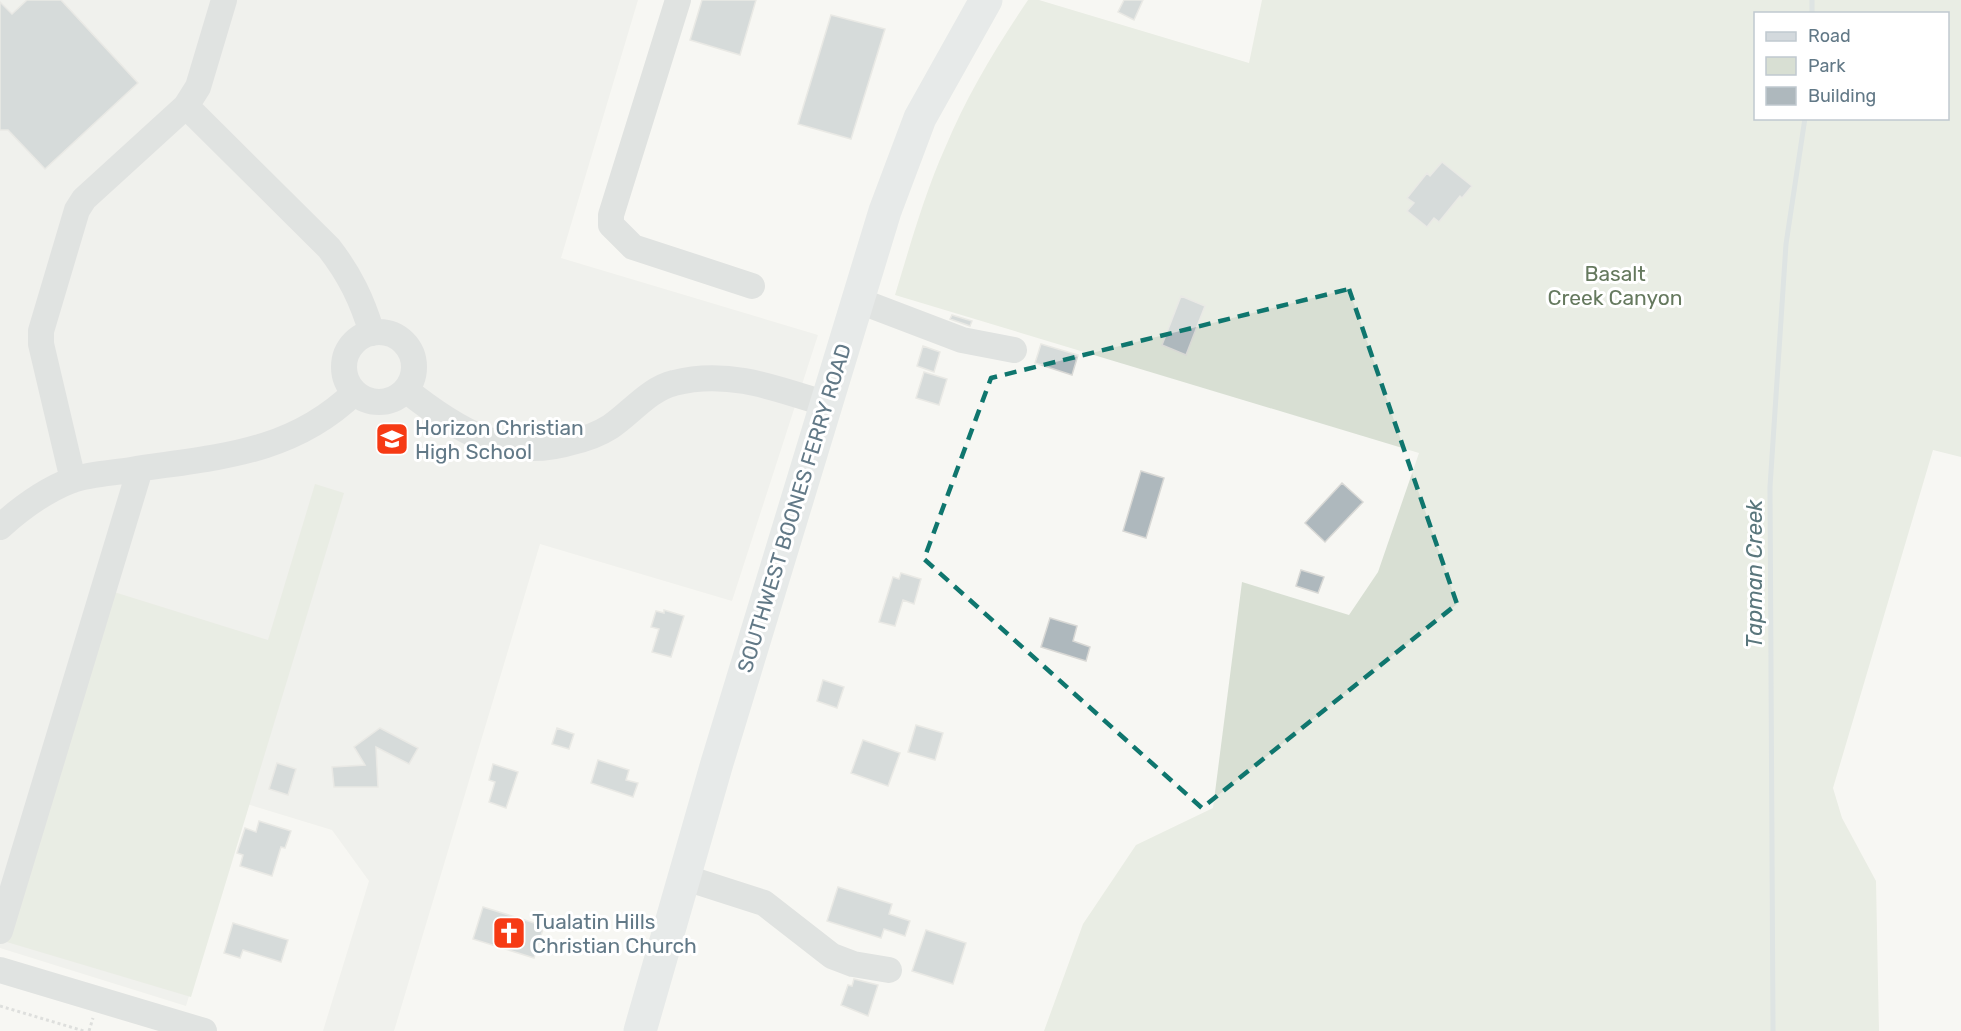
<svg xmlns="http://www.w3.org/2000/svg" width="1961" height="1031" viewBox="0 0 1961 1031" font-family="Rubik,sans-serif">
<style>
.built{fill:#e7e8e6}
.green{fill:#d8dfd3;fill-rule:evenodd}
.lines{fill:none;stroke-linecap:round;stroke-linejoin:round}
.stream{stroke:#beccd0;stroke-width:5}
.building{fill:#aeb8bd;stroke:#d8d8d5;stroke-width:1.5}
.path{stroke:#bfc2c4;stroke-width:3;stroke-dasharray:3 3;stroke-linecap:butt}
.minor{stroke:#c4c9cc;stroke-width:26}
.major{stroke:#d3d9dd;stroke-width:33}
.marked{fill:none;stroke:#0f766e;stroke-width:4.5;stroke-dasharray:12 8;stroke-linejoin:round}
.labels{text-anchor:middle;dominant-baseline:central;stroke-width:6;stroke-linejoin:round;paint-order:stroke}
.park-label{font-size:21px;fill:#65795e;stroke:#fff}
.poi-label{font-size:21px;fill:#627987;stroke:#fff;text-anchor:start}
.street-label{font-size:21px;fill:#627987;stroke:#fff}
.water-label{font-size:22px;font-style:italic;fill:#59767c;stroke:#fff}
</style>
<rect width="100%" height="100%" fill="#f7f7f3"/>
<path class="built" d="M 0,0 L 638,0 L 561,258 L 818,335 L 732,601 L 540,544 L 394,1031 L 323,1031 L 369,881 L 332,830 L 247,804 L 186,1006 L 0,948 Z"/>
<path class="green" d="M 1028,0 L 1039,0 L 1249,63 L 1262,0 L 1961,0 L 1961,457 L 1933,450 L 1833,788 L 1842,818 L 1876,881 L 1879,1031 L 1044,1031 L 1083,924 L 1136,845 L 1213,808 L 1242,582 L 1349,615 L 1378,572 L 1419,453 L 895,295 C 910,246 924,195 945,148 C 967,95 996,47 1028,0 ZM 1756,14 L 1948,14 L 1948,118 L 1756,118 Z
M 315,484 L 344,493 L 191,997 L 0,940 L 114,592 L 268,640 Z"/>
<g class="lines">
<path class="stream" d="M 1812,0 L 1812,14
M 1773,1031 L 1770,487 L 1786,244 L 1805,118"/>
</g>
<path class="building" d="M 27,0 L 61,0 L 138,83 L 45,169 L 8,130 L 0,130 L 0,2 L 12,14 Z
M 702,0 L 756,0 L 740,55 L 690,40 Z
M 1124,0 L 1143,0 L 1134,20 L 1118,12 Z
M 831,15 L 885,29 L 851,139 L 798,124 Z
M 1442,162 L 1472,186 L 1462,198 L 1460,196 L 1439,222 L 1434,218 L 1427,227 L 1407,211 L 1414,203 L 1407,198 L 1427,173 L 1430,176 Z
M 1181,296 L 1205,306 L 1186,355 L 1162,345 Z
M 952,315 L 972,321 L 970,326 L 950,319 Z
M 1041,344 L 1078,355 L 1072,375 L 1035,363 Z
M 923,346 L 940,352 L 934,372 L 917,366 Z
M 924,372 L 947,379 L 939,405 L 916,398 Z
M 1141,471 L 1164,478 L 1146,538 L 1123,531 Z
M 1342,483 L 1363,502 L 1325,542 L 1305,523 Z
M 1301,570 L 1324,577 L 1318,593 L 1296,586 Z
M 901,573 L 921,579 L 914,604 L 903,600 L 895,626 L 879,622 L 893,577 L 899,579 Z
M 664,610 L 684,616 L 671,657 L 652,652 L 659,629 L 651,627 L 656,611 L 664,613 Z
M 1050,618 L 1077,626 L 1073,641 L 1090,647 L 1086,661 L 1041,647 Z
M 823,680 L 844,687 L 837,708 L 817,701 Z
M 916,725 L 943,733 L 935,760 L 908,752 Z
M 380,728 L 418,748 L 409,764 L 376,747 L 378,787 L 334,787 L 332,767 L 365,765 L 354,747 Z
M 557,728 L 574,734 L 569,749 L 552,744 Z
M 863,740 L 900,753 L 888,786 L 851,773 Z
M 598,760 L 629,770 L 626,780 L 638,783 L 633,797 L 591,783 Z
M 277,763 L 296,769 L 288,795 L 269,789 Z
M 493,764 L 518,772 L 506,808 L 489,802 L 495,782 L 489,780 Z
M 259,821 L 291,831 L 285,848 L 281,847 L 272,876 L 240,866 L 243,855 L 237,853 L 245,828 L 256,832 Z
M 838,887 L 892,904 L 889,914 L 910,921 L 905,936 L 884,929 L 881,938 L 827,921 Z
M 483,907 L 544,926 L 534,958 L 473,939 Z
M 233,923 L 288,940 L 281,962 L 243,950 L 240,958 L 224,953 Z
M 926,930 L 966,943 L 953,984 L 912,971 Z
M 854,979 L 878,985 L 868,1016 L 841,1005 L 848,985 L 852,986 Z"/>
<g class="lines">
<path class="path" d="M 0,1006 L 84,1031
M 89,1031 L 93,1018"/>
<path class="minor" d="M 678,0 L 611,215 L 611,225 L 633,247 L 752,286
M 186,106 L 198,87 L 224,0
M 857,300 L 962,340 L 1014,350
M344 367a35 35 0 1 1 70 0a35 35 0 1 1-70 0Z
M 406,390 C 455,429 507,462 572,442 C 585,439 599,434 610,427 C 631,413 649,389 674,383 C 727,369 776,388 826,404
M 73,480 L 41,344 L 41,331 L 77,210 L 84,199 L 186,106 L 329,248 C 350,275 362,300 372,333
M 0,527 C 21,508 46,490 72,480 C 90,474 112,473 131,470 C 214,457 290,455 354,393
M 683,877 L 764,903 L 832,956 L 853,964 L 889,970
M 0,931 L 140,469
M 0,970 L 204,1031"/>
<path class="major" d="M 640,1031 L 717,763 L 885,211 L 920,118 L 986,0"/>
</g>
<path d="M0 0H1961V1031H0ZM 1349,289 L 1457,604 L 1202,808 L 924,559 L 991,378 Z" fill="#f7f7f3" fill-opacity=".55" fill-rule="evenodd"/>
<path class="marked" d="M 1349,289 L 1457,604 L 1202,808 L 924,559 L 991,378 Z"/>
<defs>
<symbol id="school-square" viewBox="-11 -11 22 22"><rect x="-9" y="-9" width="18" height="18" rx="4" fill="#f63a14" stroke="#fff"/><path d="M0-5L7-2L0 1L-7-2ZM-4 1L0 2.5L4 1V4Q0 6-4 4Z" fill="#fff"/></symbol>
<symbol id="church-square" viewBox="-11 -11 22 22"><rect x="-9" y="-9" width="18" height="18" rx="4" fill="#f63a14" stroke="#fff"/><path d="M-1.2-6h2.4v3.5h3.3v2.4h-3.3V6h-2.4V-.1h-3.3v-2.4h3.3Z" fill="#fff"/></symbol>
</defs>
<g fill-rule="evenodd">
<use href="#school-square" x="373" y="420" width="38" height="38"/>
<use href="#church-square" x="490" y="914" width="38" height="38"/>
</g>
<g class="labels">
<g class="park-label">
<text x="1615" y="273">Basalt<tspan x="1615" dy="24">Creek Canyon</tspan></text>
</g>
<g class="poi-label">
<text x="415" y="427">Horizon Christian<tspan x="415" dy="24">High School</tspan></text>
<text x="532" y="921">Tualatin Hills<tspan x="532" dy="24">Christian Church</tspan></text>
</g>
<g class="street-label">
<text transform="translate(794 508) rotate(-73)">SOUTHWEST BOONES FERRY ROAD</text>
</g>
<g class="water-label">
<text transform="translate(1754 574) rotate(-90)">Tapman Creek</text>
</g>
</g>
<rect x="1754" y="12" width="195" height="108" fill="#ffffff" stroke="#c0c9cf" stroke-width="1.5"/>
<rect x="1766" y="32" width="30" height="9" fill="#d3d9dd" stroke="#c0c9cf" stroke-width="1.5"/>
<text x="1808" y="42" font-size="18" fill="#627987">Road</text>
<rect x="1766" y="57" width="30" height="18" fill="#d8dfd3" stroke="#c0c9cf" stroke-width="1.5"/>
<text x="1808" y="72" font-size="18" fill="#627987">Park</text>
<rect x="1766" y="87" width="30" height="18" fill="#aeb8bd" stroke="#c0c9cf" stroke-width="1.5"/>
<text x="1808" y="102" font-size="18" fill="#627987">Building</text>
</svg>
